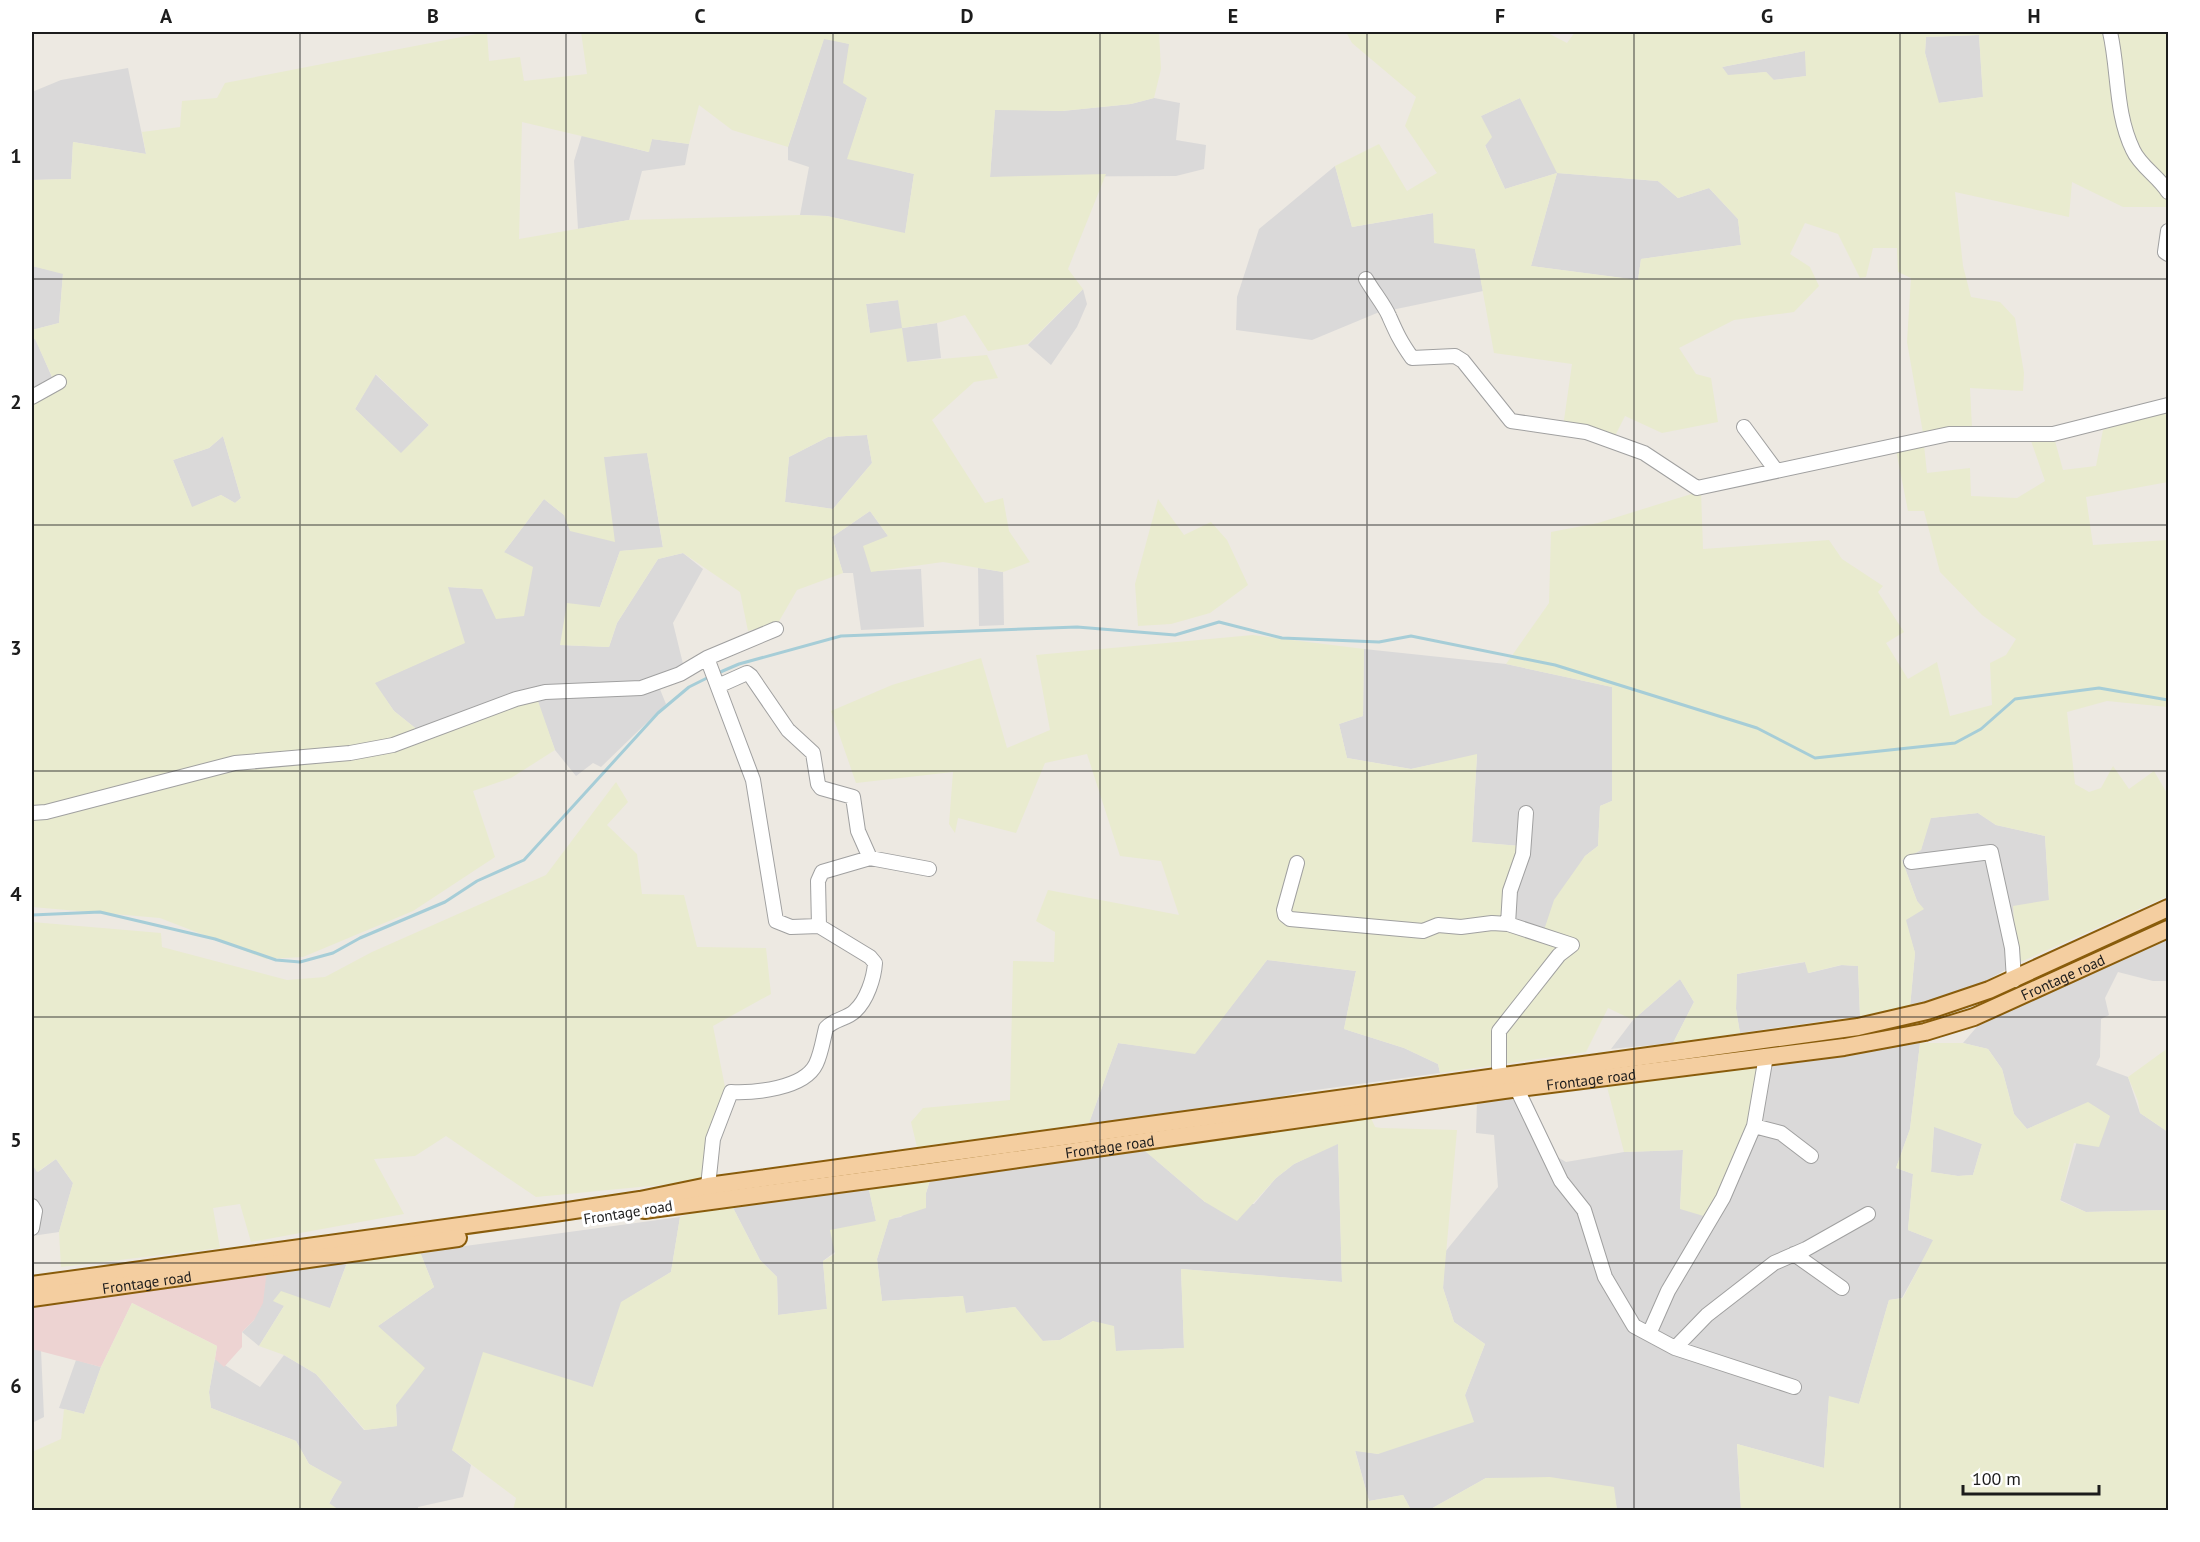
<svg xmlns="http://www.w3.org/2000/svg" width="2200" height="1542" viewBox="0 0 2200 1542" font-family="'PT Sans',sans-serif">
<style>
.residential{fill:#dad9d9}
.commercial{fill:#edd3d2}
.farmland{fill:#e9ebcf;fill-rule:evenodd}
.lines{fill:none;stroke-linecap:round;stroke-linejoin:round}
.stream{stroke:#a6cdd7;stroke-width:3}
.minor-casing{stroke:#a0a0a0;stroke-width:16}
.major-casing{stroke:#895c0b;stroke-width:20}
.minor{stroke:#fff;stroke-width:14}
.major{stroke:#f4cea0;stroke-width:16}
.grid{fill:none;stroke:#1c1c1c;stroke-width:1.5;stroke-opacity:0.55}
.labels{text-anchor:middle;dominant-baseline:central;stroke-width:6;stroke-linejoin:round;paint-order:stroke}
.street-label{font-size:15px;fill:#1c1c1c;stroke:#fff}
.neatline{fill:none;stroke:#1c1c1c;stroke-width:2}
.grid-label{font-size:20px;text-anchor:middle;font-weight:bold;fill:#1c1c1c}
</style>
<rect width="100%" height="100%" fill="#ede9e2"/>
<path class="residential" d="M 1979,35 L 1983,97 L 1938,103 L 1925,53 L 1926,37 Z
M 824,38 L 850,44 L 867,98 L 848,158 L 914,174 L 905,234 L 827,216 L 800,215 L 809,167 L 788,160 L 788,147 Z
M 1805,51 L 1807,76 L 1773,80 L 1766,72 L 1728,76 L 1722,67 Z
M 128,68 L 146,154 L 73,142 L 71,179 L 32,180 L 32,92 L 61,80 Z
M 1154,98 L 1180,103 L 1176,140 L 1206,145 L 1204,169 L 1176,176 L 990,177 L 995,109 L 1062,111 L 1131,104 Z
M 1520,98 L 1558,173 L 1658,181 L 1678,198 L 1709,188 L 1738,219 L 1741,245 L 1641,259 L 1638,280 L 1531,266 L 1557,173 L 1505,189 L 1485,145 L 1481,116 Z
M 582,135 L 648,152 L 652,139 L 689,144 L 685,165 L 642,171 L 629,220 L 578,229 L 574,161 Z
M 1335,166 L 1352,227 L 1434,213 L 1475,249 L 1483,291 L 1377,313 L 1312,340 L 1236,330 L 1237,297 L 1259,229 Z
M 32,266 L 63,273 L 59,323 L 32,330 Z
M 1083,289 L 1087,304 L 1077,327 L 1051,365 L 1028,345 Z
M 899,300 L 903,328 L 937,323 L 941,358 L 907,362 L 870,333 L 866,304 Z
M 35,338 L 54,382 L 32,390 L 32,340 Z
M 375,374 L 429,425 L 401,454 L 355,409 Z
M 867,435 L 872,463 L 833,509 L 785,502 L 789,457 L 828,437 Z
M 223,436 L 241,498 L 235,503 L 221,495 L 192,508 L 173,460 L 209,448 Z
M 647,452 L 663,548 L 620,551 L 600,607 L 560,645 L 609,647 L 617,623 L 658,559 L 683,553 L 703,569 L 673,623 L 686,676 L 659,687 L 666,704 L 601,767 L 593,763 L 576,776 L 555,750 L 536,698 L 424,735 L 394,711 L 374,683 L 464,643 L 447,587 L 482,589 L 504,552 L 544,499 L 564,515 L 604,457 Z
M 870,511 L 888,536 L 871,571 L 921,569 L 924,627 L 861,630 L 853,573 L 843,573 L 832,537 Z
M 978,568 L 1003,572 L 1004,625 L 979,626 Z
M 1364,649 L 1506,664 L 1612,687 L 1612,801 L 1600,806 L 1598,846 L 1585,856 L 1542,936 L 1501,926 L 1520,846 L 1472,842 L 1477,755 L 1411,769 L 1347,758 L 1339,724 L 1363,716 Z
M 1978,813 L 1996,825 L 2045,836 L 2049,900 L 2016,964 L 1982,983 L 1910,1007 L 1915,953 L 1905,920 L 1923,909 L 1917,901 L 1902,860 L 1921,850 L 1930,818 Z
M 2168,936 L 2168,981 L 2153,981 L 2118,972 L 2105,998 L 2109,1015 L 2101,1019 L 2100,1057 L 2096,1065 L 2128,1077 L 2140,1113 L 2168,1132 L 2168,1210 L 2086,1212 L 2060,1200 L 2088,1103 L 2027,1129 L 2014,1114 L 2002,1069 L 1988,1049 L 1963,1043 L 1987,1015 Z
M 1267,960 L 1356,971 L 1344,1029 L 1404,1048 L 1438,1064 L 1440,1073 L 1301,1092 L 1221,1110 L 1089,1123 L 1118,1043 L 1195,1053 Z
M 1805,962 L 1809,973 L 1842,965 L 1858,966 L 1860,1016 L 1740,1033 L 1736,1009 L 1737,974 Z
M 1680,979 L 1694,1002 L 1673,1043 L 1611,1049 L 1633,1020 Z
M 1920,1043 L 1910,1129 L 1896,1168 L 1913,1174 L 1908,1230 L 1934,1240 L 1902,1298 L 1889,1300 L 1859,1404 L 1829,1397 L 1824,1468 L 1737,1444 L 1741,1510 L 1617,1510 L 1613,1487 L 1486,1478 L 1429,1510 L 1411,1510 L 1403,1495 L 1369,1501 L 1355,1450 L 1378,1454 L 1465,1395 L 1485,1344 L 1454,1322 L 1443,1288 L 1445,1252 L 1498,1187 L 1494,1135 L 1476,1133 L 1477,1100 L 1523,1092 L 1554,1155 L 1566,1162 L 1624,1152 L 1683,1150 L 1680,1209 L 1758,1058 Z
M 1934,1126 L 1982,1144 L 1973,1175 L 1958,1176 L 1931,1172 Z
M 1338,1143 L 1342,1282 L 1181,1269 L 1184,1348 L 1116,1351 L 1093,1321 L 1060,1340 L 1042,1341 L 1015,1307 L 965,1313 L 963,1296 L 882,1301 L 877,1259 L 889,1219 L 901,1217 L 926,1193 L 931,1177 L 1144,1150 L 1205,1202 L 1254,1204 L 1276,1178 L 1294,1164 Z
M 56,1159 L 73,1183 L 59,1232 L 32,1236 L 32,1164 L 38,1172 Z
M 869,1190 L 876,1221 L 823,1261 L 827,1309 L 778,1315 L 777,1277 L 760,1260 L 730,1202 Z
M 680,1217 L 671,1272 L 622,1302 L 593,1387 L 452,1450 L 471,1465 L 463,1497 L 418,1507 L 418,1510 L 339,1510 L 329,1504 L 341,1482 L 309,1464 L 296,1441 L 211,1408 L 209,1392 L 215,1359 L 260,1387 L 284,1355 L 316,1374 L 364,1430 L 397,1426 L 396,1405 L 378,1326 L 434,1287 L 420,1252 Z
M 348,1260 L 330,1308 L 284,1306 L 259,1346 L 242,1332 L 254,1320 L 267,1270 Z
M 32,1349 L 41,1350 L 44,1417 L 32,1423 Z
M 76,1360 L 101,1367 L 84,1414 L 59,1408 Z"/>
<path class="commercial" d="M 267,1270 L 263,1303 L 254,1320 L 242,1332 L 242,1347 L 224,1367 L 215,1359 L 217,1346 L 132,1303 L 101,1367 L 32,1349 L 32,1308 Z"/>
<path class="farmland" d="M 487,32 L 489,61 L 520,57 L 524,81 L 587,74 L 581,32 L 1159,32 L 1161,69 L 1154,98 L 1131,104 L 1062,111 L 995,110 L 990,177 L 1106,174 L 1068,269 L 1083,289 L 1028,344 L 988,351 L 965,315 L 937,323 L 902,328 L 907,362 L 987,355 L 998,378 L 974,382 L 932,420 L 985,503 L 1003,498 L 1009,531 L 1030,562 L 1003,572 L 943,562 L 871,572 L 863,546 L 888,536 L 870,511 L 832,537 L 843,573 L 797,590 L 778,623 L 748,631 L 740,592 L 683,553 L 658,559 L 617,623 L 609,647 L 560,645 L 567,603 L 600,607 L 620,551 L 663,547 L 647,453 L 604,457 L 615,542 L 570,531 L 564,515 L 544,499 L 504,552 L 533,567 L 524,616 L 496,619 L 482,589 L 448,587 L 465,643 L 375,683 L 394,711 L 424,735 L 537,698 L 555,750 L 511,778 L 473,791 L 495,857 L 413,911 L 303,957 L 266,959 L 160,918 L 32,907 L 32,390 L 54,381 L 35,339 L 32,340 L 32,330 L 59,323 L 63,274 L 32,266 L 32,180 L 71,179 L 73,142 L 146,154 L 142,132 L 180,127 L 182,101 L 217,98 L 225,83 ZM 824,39 L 849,44 L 843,83 L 867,98 L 847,159 L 914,174 L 905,233 L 827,216 L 800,215 L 629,220 L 519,239 L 522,122 L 649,152 L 652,139 L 689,144 L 699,105 L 732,130 L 788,147 ZM 898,300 L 902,328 L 870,333 L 866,304 ZM 376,374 L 429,425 L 401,453 L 355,409 ZM 867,435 L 872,463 L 833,509 L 785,502 L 789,457 L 828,437 ZM 223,436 L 241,498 L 235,503 L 221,495 L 192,507 L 173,460 L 209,448 Z
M 1346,32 L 1546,32 L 1567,43 L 1575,32 L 2168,32 L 2168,207 L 2123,207 L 2072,182 L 2069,217 L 1955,192 L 1963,266 L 1971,297 L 2000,302 L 2015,318 L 2024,373 L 2023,391 L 1970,388 L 1972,428 L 1923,433 L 1907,342 L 1911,278 L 1898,272 L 1897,248 L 1873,248 L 1866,277 L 1860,278 L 1838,234 L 1805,223 L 1790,254 L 1810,267 L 1819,286 L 1794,312 L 1734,320 L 1679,348 L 1696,374 L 1711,378 L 1718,422 L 1662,433 L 1625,416 L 1614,438 L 1563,427 L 1572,364 L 1494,353 L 1475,249 L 1434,243 L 1433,213 L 1352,227 L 1335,166 L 1379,144 L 1407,191 L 1437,173 L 1405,126 L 1416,97 L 1352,43 ZM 1979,35 L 1983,97 L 1939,103 L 1925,53 L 1926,37 ZM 1805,51 L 1806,76 L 1774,80 L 1766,72 L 1728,75 L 1722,67 ZM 1520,98 L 1557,173 L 1505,189 L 1485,146 L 1492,137 L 1481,116 ZM 1557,173 L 1658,181 L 1678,198 L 1709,188 L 1738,219 L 1741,245 L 1641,259 L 1638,280 L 1531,266 Z
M 2168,410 L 2168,482 L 2086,497 L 2093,545 L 2168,540 L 2168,707 L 2107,701 L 2067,712 L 2075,784 L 2089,792 L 2101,788 L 2113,766 L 2129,789 L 2154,771 L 2168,795 L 2168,896 L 2016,964 L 2013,906 L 2049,900 L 2045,836 L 1996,825 L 1978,813 L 1931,818 L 1921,850 L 1902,860 L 1917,901 L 1924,909 L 1906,920 L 1915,953 L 1910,1007 L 1860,1016 L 1858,966 L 1841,965 L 1808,973 L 1805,962 L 1776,966 L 1737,974 L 1736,1009 L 1740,1033 L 1673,1043 L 1694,1002 L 1680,979 L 1633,1020 L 1608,1008 L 1586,1052 L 1440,1073 L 1438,1064 L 1404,1048 L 1344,1029 L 1356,971 L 1267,960 L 1195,1054 L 1118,1043 L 1089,1123 L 917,1147 L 911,1122 L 923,1108 L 1010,1100 L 1013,961 L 1054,962 L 1055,932 L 1036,921 L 1048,890 L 1179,915 L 1161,861 L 1120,856 L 1087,754 L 1045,763 L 1016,833 L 958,818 L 955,833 L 949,824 L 953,772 L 856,783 L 831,711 L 892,685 L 981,658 L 1007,748 L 1050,730 L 1036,655 L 1253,635 L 1364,649 L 1363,716 L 1339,724 L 1347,758 L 1411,769 L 1477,754 L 1472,842 L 1520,846 L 1501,926 L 1542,936 L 1554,900 L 1585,856 L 1598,846 L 1600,806 L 1612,801 L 1612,687 L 1506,664 L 1549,603 L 1551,532 L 1598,523 L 1701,491 L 1703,549 L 1829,540 L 1842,559 L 1883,586 L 1878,592 L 1904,632 L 1886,643 L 1908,679 L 1937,662 L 1950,716 L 1992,705 L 1990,663 L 2006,655 L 2016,639 L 1982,615 L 1940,572 L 1924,511 L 1908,511 L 1896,450 L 1924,445 L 1927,473 L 1970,468 L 1971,496 L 2017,498 L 2045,481 L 2031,441 L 2055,441 L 2063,470 L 2096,466 L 2103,430 Z
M 1158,499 L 1184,535 L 1211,522 L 1227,540 L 1248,585 L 1210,613 L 1171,624 L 1138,626 L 1135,584 Z
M 616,782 L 628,802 L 607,825 L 637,854 L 642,894 L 684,895 L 697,947 L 766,948 L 771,994 L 713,1026 L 725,1087 L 708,1141 L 712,1180 L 536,1197 L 446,1136 L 415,1156 L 374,1159 L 404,1214 L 251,1242 L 240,1204 L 213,1208 L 220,1248 L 61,1267 L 59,1232 L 73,1183 L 56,1159 L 37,1172 L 32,1164 L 32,922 L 161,933 L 162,947 L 287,980 L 325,977 L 372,952 L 546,875 Z
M 1920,1043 L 1963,1043 L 1988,1049 L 2002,1069 L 2014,1114 L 2027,1129 L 2088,1102 L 2110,1116 L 2099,1147 L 2074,1143 L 2060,1201 L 2086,1212 L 2168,1210 L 2168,1510 L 1741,1510 L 1737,1444 L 1824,1468 L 1829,1396 L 1859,1404 L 1889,1300 L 1903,1298 L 1933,1240 L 1908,1230 L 1913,1174 L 1896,1168 L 1910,1129 ZM 1934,1127 L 1982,1144 L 1973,1175 L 1958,1176 L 1931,1172 Z
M 2168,1048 L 2168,1132 L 2140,1113 L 2138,1101 L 2128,1077 Z
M 1758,1058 L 1749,1124 L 1707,1217 L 1680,1209 L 1683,1150 L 1624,1152 L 1606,1083 Z
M 1371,1118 L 1375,1127 L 1381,1128 L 1457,1130 L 1443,1288 L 1454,1322 L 1485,1344 L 1465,1395 L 1474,1422 L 1378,1454 L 1355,1451 L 1369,1501 L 1403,1495 L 1411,1510 L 513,1510 L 516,1498 L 452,1450 L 483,1352 L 593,1387 L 621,1302 L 671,1272 L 680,1217 L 730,1202 L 760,1260 L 777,1277 L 778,1315 L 827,1309 L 823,1261 L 835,1254 L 830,1230 L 876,1221 L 869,1190 L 931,1177 L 926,1193 L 926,1208 L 889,1220 L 877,1259 L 882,1301 L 963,1296 L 966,1313 L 1015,1307 L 1043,1341 L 1060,1340 L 1093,1321 L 1114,1326 L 1116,1351 L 1184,1348 L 1181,1269 L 1342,1282 L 1338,1144 L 1294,1164 L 1276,1178 L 1237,1221 L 1205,1202 L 1144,1150 L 1343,1119 Z
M 420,1252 L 434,1287 L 378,1326 L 425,1368 L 396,1405 L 397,1426 L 365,1430 L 316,1374 L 284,1355 L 259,1346 L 284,1306 L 273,1301 L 281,1291 L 330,1308 L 348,1260 Z
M 132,1303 L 217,1346 L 209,1392 L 211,1408 L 296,1441 L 309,1464 L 342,1482 L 329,1503 L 339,1510 L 32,1510 L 32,1452 L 61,1439 L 64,1409 L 84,1414 L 101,1367 Z
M 1550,1477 L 1614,1487 L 1617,1510 L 1429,1510 L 1486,1478 Z"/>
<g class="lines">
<path class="stream" d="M 718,673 L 739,664 L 841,636 L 1077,627 L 1175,635 L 1219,622 L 1282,638 L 1379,642 L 1411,636 L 1555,665 L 1757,728 L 1815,758 L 1955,743 L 1981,729 L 2015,699 L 2099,688 L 2168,700
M 32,915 L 100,912 L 215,939 L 276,960 L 300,962 L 333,953 L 360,938 L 445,902 L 477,881 L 524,860 L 658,713 L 689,687 L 709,677"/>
<defs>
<path id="minor" d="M 2110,32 C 2119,71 2115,113 2133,150 C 2140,166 2159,177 2168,192
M 2168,231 L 2165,252 L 2168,254
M 1366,279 C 1372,290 1385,306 1389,316 C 1397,334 1400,341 1412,358 L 1455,356 L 1463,361 L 1511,421 L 1586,432 L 1644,453 L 1697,488 L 1949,434 L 2053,434 L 2168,405
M 32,397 L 59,382
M 1744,427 L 1775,469
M 707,658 L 753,780 L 776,921 L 791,927 L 819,926
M 718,686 L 747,673 L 751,676 L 788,730 L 813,753 L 818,784 L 821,788 L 853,797 L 858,831 L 870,858
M 32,813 L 46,812 L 235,763 L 350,753 L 393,745 L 516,699 L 545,692 L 641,688 L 680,674 L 707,658 L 776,629
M 1911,862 L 1991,852 L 2012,948 L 2014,980
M 1297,863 L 1284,910 L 1285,915 L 1290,919 L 1423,931 L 1438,925 L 1461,927 L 1492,923 L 1508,924
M 1503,1085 L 1499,1067 L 1499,1031 L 1559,955 L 1572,945 L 1508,924 L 1510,891 L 1523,854 L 1526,813
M 1517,1089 L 1561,1181 L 1584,1210 L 1605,1277 L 1634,1326 L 1675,1348 L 1794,1387
M 1754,1126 L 1781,1133 L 1811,1156
M 708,1186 L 713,1139 L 731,1092 C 754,1093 804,1089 816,1064 C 821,1054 823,1040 826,1028 C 834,1019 847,1019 855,1011 C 867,1000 874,978 875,963 L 870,957 L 819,926 L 818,881 L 822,872 L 870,858 L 929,869
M 32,1206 L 35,1211 L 32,1228
M 1794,1254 L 1842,1288
M 1649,1334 L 1668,1291 L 1723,1198 L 1754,1126 L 1766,1056
M 1675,1348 L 1707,1315 L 1774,1263 L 1806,1249 L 1868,1214"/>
<g id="major">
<path id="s1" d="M 644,1210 L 935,1171 L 1504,1090 L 1844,1047 L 1925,1032 L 1974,1017 L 2168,929"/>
<path d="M 32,1285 L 561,1212 L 640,1200 L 708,1186 L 1858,1027 L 1927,1011 L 1989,990 L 2168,908"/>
<path id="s2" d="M 32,1298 L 458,1238"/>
</g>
</defs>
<use href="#minor" class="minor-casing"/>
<use href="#major" class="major-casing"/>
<use href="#minor" class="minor"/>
<use href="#major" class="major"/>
</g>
<path class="grid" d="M 300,32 L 300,1510M 566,32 L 566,1510M 833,32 L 833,1510M 1100,32 L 1100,1510M 1367,32 L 1367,1510M 1634,32 L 1634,1510M 1900,32 L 1900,1510M 32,279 L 2168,279M 32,525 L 2168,525M 32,771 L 2168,771M 32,1017 L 2168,1017M 32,1263 L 2168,1263"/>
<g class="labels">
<g class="street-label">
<text stroke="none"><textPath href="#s1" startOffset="1442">Frontage road</textPath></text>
<text stroke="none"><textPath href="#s1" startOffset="956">Frontage road</textPath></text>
<text stroke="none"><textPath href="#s1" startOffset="470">Frontage road</textPath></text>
<text transform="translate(628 1212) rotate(-9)">Frontage road</text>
<text stroke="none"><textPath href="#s2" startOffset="116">Frontage road</textPath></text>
</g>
</g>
<rect width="2200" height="1542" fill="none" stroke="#ffffff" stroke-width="66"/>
<path d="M1963 1485v9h136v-9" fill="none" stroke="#1c1c1c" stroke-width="3"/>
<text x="1972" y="1485" font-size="18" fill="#1c1c1c" stroke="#ffffff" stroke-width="4.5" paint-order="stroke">100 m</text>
<rect x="33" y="33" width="2134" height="1476" class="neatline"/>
<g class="grid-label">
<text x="166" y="23">A</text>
<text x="433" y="23">B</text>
<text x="700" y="23">C</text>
<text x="967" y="23">D</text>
<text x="1233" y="23">E</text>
<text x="1500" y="23">F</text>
<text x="1767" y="23">G</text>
<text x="2034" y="23">H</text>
<text x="16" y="163">1</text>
<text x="16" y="409">2</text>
<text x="16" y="655">3</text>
<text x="16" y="901">4</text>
<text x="16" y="1147">5</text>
<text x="16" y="1393">6</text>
</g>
</svg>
